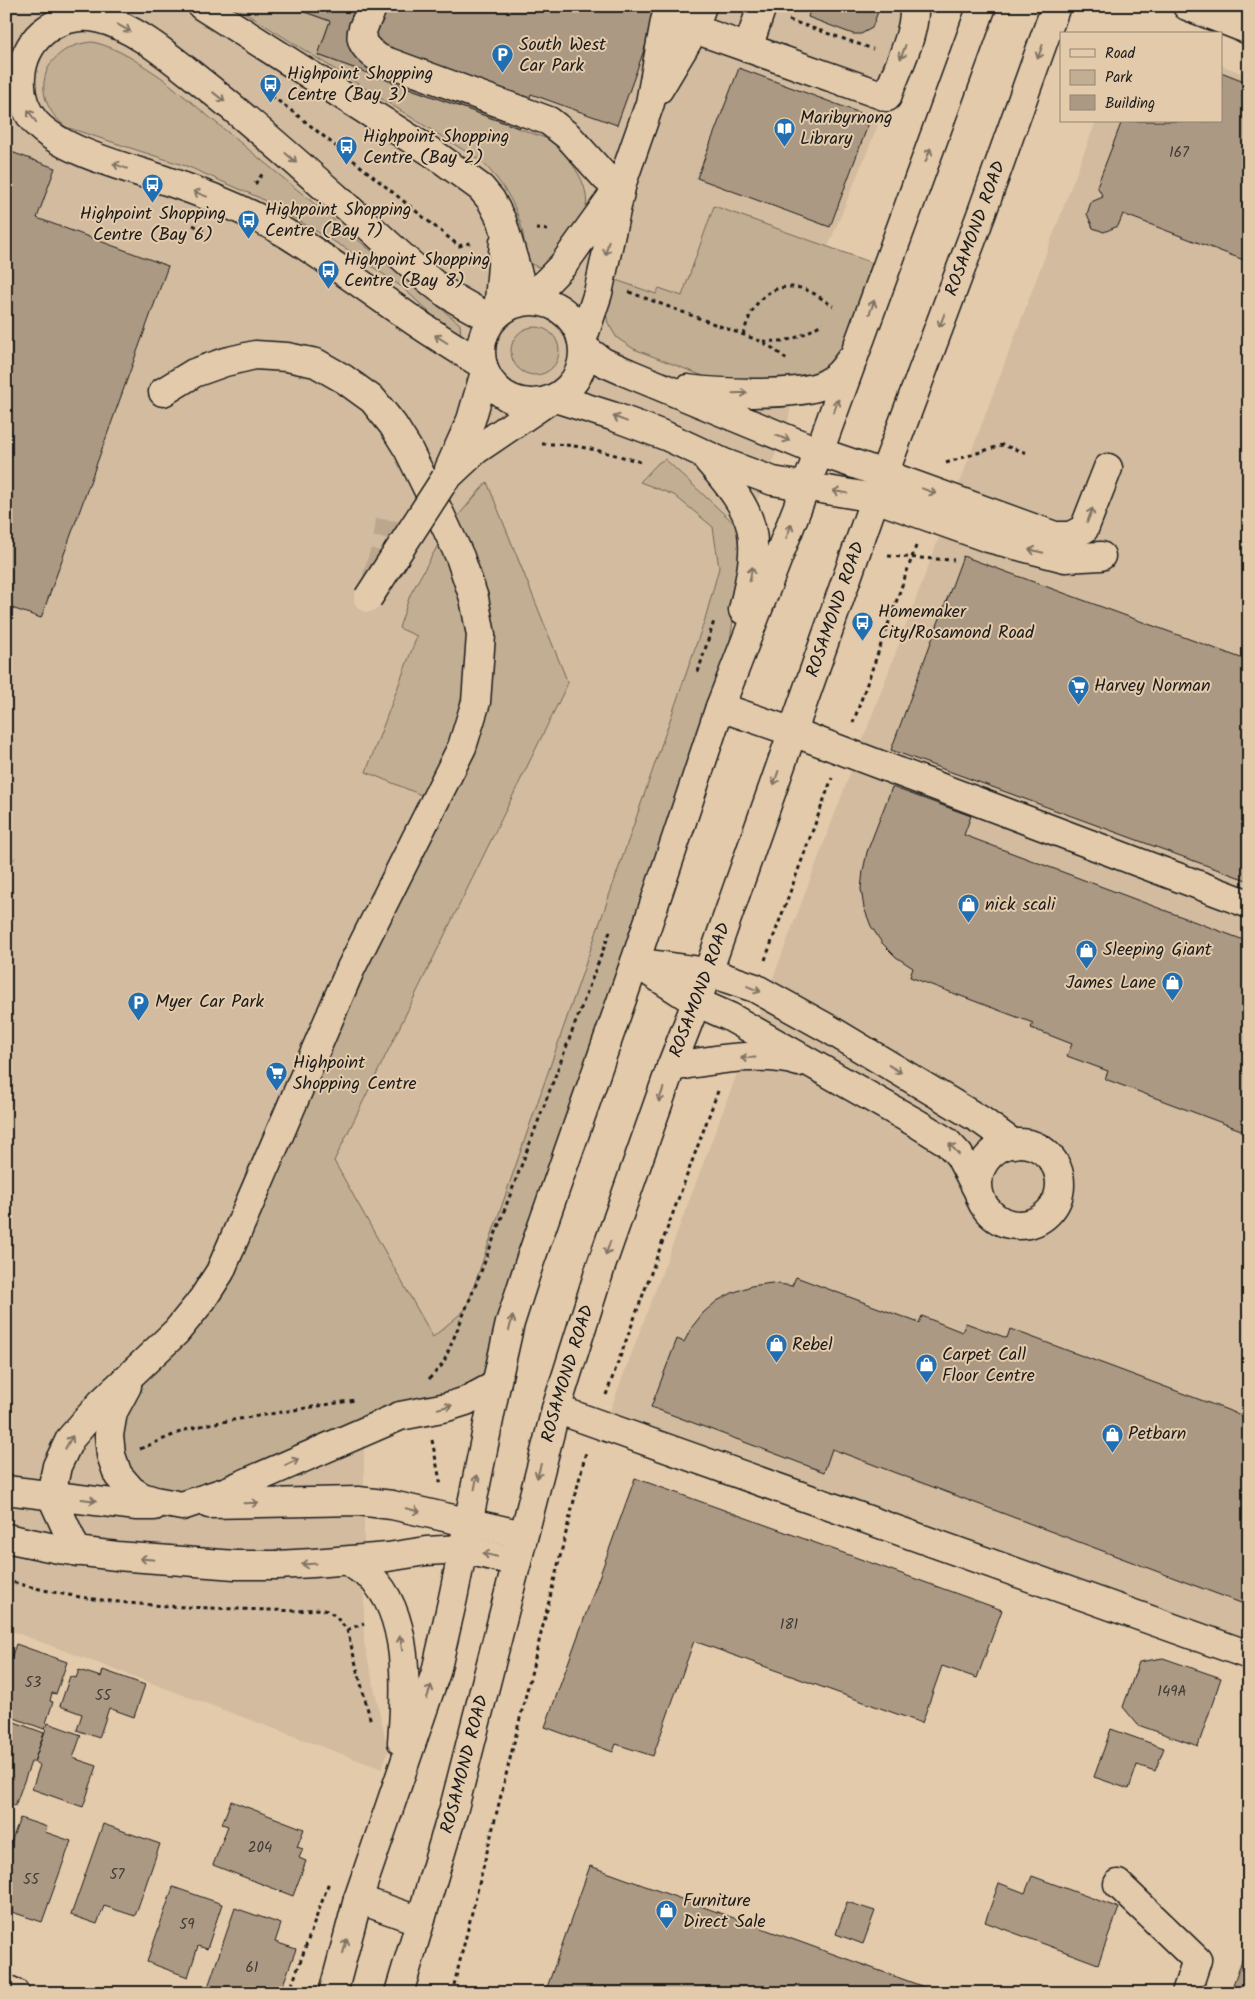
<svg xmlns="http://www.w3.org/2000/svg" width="1255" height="1999" viewBox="0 0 1255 1999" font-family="Kalam,sans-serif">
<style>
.built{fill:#d2bb9f}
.green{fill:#c2ae93;stroke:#6f6558}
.building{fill:#ac9983;stroke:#1c1c1c}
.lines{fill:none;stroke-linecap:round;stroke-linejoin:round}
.minor-tunnel{stroke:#bba78e;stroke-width:28;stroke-dasharray:28 14;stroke-linecap:butt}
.minor-casing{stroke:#1c1c1c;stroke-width:31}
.path{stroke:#1c1c1c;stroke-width:3;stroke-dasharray:4 4;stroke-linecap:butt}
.minor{stroke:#e3caab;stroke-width:28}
.minor-bridge-casing{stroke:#1c1c1c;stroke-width:31;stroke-linecap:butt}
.minor-bridge{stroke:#e3caab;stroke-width:28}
.oneway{stroke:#807364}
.labels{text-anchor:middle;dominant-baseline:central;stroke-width:4;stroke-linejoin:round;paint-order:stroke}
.number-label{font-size:15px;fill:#403b36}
.poi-label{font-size:18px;fill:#1c1c1c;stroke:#e3caab;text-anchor:start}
.street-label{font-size:18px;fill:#1c1c1c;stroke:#e3caab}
</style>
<rect width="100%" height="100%" fill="#e3caab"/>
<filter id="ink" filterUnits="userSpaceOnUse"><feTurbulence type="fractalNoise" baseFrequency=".02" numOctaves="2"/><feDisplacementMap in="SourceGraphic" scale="10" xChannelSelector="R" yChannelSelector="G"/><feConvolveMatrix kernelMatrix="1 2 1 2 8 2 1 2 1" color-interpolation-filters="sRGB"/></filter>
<g filter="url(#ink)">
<path class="built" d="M 6,6 L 927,6 L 783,356 L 791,383 L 791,406 L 788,421 L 759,497 L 753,507 L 720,524 L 726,575 L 477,1336 L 364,1398 L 364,1642 L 388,1751 L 382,1769 L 6,1629 Z
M 1221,65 L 1249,76 L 1249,1665 L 605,1424 L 1096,121 L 1221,121 Z"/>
<path class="green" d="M 234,6 L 288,6 L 330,21 L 318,55 L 548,139 C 568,154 598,191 582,218 C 572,235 557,251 544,267 C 538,267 531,266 527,260 C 523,254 525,241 523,234 C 517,204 502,182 481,161 Z
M 93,42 C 119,48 141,64 162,78 L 460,324 L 461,338 L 457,338 L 402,287 L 345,248 L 260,198 L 189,167 L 66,127 C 26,96 43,45 93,42 Z
M 714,206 L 873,263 L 843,345 L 832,364 L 816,376 L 800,381 L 711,379 L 634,349 L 617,338 L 608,323 L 604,303 L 613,279 L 656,294 L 659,288 L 682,296 Z
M511 351a24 24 0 1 1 48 0a24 24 0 1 1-48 0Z
M 665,459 L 736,525 L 740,537 L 741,568 L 720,707 L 496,1385 L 227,1491 L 142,1497 L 109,1435 L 113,1412 L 176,1332 L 436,801 L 366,772 L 417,636 L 399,628 L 410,595 L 447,529 L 487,482 L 568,683 L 334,1161 L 433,1337 L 466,1309 L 705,619 L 719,568 L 713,527 L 674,495 L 640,482 L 658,463 Z"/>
<path class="building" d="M 288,6 L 660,6 L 617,125 L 531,94 L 519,128 L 318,55 L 330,21 Z
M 799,6 L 880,6 L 872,28 L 861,34 L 853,34 L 808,17 L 810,10 Z
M 739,68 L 871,117 L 830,227 L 697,178 Z
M 1221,72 L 1249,83 L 1249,262 L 1123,214 L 1118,226 L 1104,232 L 1093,228 L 1087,214 L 1091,202 L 1103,197 L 1097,186 L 1122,121 L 1221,121 Z
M 6,150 L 55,168 L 37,218 L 168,266 L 41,618 L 6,606 Z
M 963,556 L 1249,661 L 1249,881 L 891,750 Z
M 892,787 L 971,816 L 964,835 L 1249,942 L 1249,1133 L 1105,1079 L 1108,1071 L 1067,1056 L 1072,1044 L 1031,1028 L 1033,1023 L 910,977 L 913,968 L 896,957 L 882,943 L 871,926 L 864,908 L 861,889 L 863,871 L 867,852 Z
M 796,1277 L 919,1323 L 922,1316 L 962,1332 L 966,1323 L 1007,1338 L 1010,1329 L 1249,1418 L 1249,1606 L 832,1449 L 824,1472 L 651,1407 L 677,1339 L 684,1342 L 692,1327 L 703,1313 L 717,1301 L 732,1293 L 751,1286 L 772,1283 L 792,1286 Z
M 635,1478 L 1002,1610 L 977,1678 L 942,1666 L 922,1723 L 694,1641 L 653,1756 L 616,1744 L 613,1752 L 545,1727 Z
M 16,1644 L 67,1662 L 56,1694 L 52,1693 L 50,1701 L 53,1702 L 44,1729 L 6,1715 L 6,1672 Z
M 1163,1658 L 1221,1678 L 1198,1746 L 1138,1725 L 1123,1707 L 1139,1662 Z
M 79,1670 L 101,1677 L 103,1670 L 145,1685 L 134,1717 L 109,1708 L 99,1738 L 77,1730 L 82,1714 L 60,1706 L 70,1676 L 76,1678 Z
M 12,1721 L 44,1733 L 34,1762 L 31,1762 L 15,1806 L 6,1803 L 6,1737 Z
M 48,1723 L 81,1735 L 73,1758 L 97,1766 L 83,1807 L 32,1789 L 40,1765 L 34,1762 Z
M 1111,1729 L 1164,1748 L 1155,1771 L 1137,1765 L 1129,1789 L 1094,1777 Z
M 231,1801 L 304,1829 L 297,1847 L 303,1849 L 299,1858 L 306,1861 L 293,1896 L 213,1865 L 228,1826 L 222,1824 Z
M 20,1818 L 47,1827 L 45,1832 L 71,1841 L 42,1922 L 12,1912 L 13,1907 L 6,1904 L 6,1856 Z
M 103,1824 L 160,1844 L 135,1916 L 104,1906 L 97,1924 L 71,1915 Z
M 590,1866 L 941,1993 L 545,1993 Z
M 1032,1876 L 1119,1908 L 1098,1964 L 985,1922 L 999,1883 L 1025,1893 Z
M 173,1887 L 222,1904 L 207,1949 L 198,1946 L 188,1977 L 147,1962 Z
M 847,1902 L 875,1911 L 863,1944 L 836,1934 Z
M 235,1908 L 281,1924 L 275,1942 L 296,1949 L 280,1993 L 223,1993 L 208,1987 Z
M 1249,1941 L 1249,1993 L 1230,1993 Z"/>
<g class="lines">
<path class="minor-tunnel" d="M 376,579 L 387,543 L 390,520"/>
<defs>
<g id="minor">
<path d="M 202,6 L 433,153 L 481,188 L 491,200 L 502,221 L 526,301"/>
<path d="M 373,6 C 361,33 352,40 380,59 L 549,121 L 568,136 L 606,178 L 622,183"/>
<path d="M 1187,6 L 1249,30"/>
<path d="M 666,19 L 887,97 C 896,71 916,34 914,6"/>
<path d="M 748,48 L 762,6"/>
<path d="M 659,89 L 693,32 L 702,6"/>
<path d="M 529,300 L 563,265 L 614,194"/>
<circle cx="532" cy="352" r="51"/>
<path d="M 498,313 L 504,242"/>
<path d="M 582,341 L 598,293 L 622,183 L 650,103 L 665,21 L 670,6"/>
<path d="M 584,348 L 603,362 L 628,373 L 819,452 L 884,474 L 1055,536 L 1070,536 L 1084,529 L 1108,468"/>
<path d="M 483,365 C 456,348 429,332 404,314 C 365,287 327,259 287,234 C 249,211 206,194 164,180 C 126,167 63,152 36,123 C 13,98 17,55 42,33 C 57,20 78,14 97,18 C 134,26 172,59 201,82 C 258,127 312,176 366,224 C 392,247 418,273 446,293 C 461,303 477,311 492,319"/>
<path d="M 687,389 C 717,393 798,397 825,384 C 837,378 843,370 850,360"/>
<path d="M 555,398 L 612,416 L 666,436 L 724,463 L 773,481 L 875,498 L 988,538 L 1065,558 L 1101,556"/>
<path d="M 707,459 C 759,519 761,534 743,610"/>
<path d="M 449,469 L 471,420 L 485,372"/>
<path d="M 445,479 L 476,450 L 548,401"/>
<path d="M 720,707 L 793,732 L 1249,904"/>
<path d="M 635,962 L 708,972 L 755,988 L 829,1029 L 982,1121 L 1014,1144"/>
<path d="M 642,967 L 696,1002 L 730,1017 L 918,1124 L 947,1142 L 959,1155 L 978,1191"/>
<path d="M 671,1067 C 708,1061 764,1050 799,1062"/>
<circle cx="1019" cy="1184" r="41"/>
<path d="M 127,1386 L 113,1412 L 109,1435 L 111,1455 L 118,1475 L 131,1490 L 142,1497 L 155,1501 L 182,1506 L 227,1491 L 400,1416 L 447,1407 L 466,1401 L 496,1385"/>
<path d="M 556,1409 L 1249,1655"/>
<path d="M 6,1490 L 137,1506 L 154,1506"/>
<path d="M 209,1504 L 358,1501 L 392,1505 L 523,1535"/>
<path d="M 6,1538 L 59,1549 L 117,1556 L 235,1565 L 277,1565 L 313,1563 L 388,1557 L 426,1551 L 462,1549 L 517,1562"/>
<path d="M 77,1552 L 51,1495 L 57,1466 L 70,1439 L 101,1403 L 176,1332 L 202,1300 L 220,1272 L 351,968 L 462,747 L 476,702 L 481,635 L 474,598 L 460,557 L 439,512 L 408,449 L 393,425 L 373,400 L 344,379 L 316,363 L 287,357 L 255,355 L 225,362 L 194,373 L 163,392"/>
<path d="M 348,1561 C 355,1566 363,1571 370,1576 C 411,1614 406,1691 402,1742"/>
<path d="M 1118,1884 L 1197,1960 L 1186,1993"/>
<path d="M 358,1899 L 420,1921"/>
<path d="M 6,1989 L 15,1993"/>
<path d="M 333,1993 L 358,1899 L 436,1672 L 453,1598 L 496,1385 L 510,1323 L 530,1261 L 635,962 L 720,707 L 819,452 L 982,6"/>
<path id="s1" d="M 399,1993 L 454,1808 L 556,1409 L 601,1266 L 671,1067 L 708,972 L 875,498 L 981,215 L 1056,6"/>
</g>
</defs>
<use href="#minor" class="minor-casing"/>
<path class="path" d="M 789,20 L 873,49
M 265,91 L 301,118 L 459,246 L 473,242
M 255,184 L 263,173
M 193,225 L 205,231
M 536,229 L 549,230
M 629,292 L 760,341 L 774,349 L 787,360
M 743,335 C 750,312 760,289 787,287 C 794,287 800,287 806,290 C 816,293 824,301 833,306
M 763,341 C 789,343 801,337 823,323
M 542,444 C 576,443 608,453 641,462
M 946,463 L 1002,445 L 1027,453
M 888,556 L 954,560
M 698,672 L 714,621
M 853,723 L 916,546
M 6,856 L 14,859
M 765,960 L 832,778
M 429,1379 L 443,1364 L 479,1277 L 611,929
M 606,1395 L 718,1091
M 432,1440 L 441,1486
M 140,1449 L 185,1430 L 209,1424 L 355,1400
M 6,1580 C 100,1609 201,1607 299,1611 C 326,1607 330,1608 347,1630 L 364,1623
M 347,1630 L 371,1722
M 289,1993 L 329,1882
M 452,1993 L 586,1452"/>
<use href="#minor" class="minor"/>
<defs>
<path id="minor-bridge" d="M 368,598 L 445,479"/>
</defs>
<use href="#minor-bridge" class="minor-bridge-casing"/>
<use href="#minor-bridge" class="minor-bridge"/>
</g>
<defs><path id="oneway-shaft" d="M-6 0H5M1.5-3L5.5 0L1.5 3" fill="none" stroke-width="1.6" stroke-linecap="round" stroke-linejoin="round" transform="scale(1.25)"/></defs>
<g class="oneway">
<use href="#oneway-shaft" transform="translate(124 28) rotate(29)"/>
<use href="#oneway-shaft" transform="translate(903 52) rotate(110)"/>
<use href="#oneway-shaft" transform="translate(1040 52) rotate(110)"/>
<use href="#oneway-shaft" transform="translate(219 97) rotate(38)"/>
<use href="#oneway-shaft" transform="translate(32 116) rotate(-124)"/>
<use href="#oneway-shaft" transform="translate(928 155) rotate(-70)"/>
<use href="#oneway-shaft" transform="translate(291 158) rotate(41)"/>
<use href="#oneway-shaft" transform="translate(120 166) rotate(-160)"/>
<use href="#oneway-shaft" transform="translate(200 194) rotate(-159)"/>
<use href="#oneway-shaft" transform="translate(607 248) rotate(103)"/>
<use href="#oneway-shaft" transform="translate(872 307) rotate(-70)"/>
<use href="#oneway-shaft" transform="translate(942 320) rotate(111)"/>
<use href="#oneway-shaft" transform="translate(441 339) rotate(-148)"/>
<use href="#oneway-shaft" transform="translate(740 393) rotate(-2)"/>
<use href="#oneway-shaft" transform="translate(836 406) rotate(-70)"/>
<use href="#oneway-shaft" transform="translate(620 419) rotate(-159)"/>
<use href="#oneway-shaft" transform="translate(783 438) rotate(21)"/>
<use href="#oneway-shaft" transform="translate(929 491) rotate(21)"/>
<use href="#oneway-shaft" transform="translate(840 492) rotate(-170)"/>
<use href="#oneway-shaft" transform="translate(1090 515) rotate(-69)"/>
<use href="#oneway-shaft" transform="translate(789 531) rotate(-69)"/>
<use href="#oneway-shaft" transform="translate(1036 551) rotate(-166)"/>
<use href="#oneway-shaft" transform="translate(751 574) rotate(-79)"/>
<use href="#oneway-shaft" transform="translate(776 778) rotate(109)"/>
<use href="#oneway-shaft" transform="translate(754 989) rotate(23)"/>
<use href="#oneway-shaft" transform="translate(748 1058) rotate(177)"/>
<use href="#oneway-shaft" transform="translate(895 1069) rotate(31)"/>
<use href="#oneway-shaft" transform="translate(661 1095) rotate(109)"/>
<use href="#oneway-shaft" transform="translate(954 1149) rotate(-133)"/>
<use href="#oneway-shaft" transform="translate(608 1248) rotate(109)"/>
<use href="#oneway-shaft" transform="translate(511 1323) rotate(-75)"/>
<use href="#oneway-shaft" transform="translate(445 1407) rotate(-14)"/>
<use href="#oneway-shaft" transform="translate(69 1442) rotate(-60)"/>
<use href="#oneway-shaft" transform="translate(292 1462) rotate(-24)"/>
<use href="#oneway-shaft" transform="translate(539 1471) rotate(105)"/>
<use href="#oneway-shaft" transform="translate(476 1482) rotate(-79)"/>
<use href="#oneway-shaft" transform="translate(89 1500) rotate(7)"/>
<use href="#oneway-shaft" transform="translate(251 1503) rotate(-2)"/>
<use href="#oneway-shaft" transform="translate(413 1510) rotate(13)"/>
<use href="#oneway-shaft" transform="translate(490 1555) rotate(-167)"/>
<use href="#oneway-shaft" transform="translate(147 1559) rotate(-175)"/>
<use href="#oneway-shaft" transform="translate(309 1564) rotate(176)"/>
<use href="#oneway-shaft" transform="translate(401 1643) rotate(-99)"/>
<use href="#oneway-shaft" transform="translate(429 1692) rotate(-72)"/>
<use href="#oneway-shaft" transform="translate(345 1946) rotate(-75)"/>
</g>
</g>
<defs>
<symbol id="parking-pin" viewBox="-11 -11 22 30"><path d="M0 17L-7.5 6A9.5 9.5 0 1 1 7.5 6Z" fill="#1f6fb2" stroke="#e3caab"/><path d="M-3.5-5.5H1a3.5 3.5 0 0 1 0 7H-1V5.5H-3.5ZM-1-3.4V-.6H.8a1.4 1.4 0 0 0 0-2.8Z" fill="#fff"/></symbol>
<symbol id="bus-pin" viewBox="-11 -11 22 30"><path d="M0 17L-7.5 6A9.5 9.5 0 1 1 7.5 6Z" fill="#1f6fb2" stroke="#e3caab"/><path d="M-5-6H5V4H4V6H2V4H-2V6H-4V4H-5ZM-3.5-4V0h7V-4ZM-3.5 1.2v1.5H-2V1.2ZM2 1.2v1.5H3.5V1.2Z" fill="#fff"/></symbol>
<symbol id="library-pin" viewBox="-11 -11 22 30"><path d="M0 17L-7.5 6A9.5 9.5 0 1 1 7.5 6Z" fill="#1f6fb2" stroke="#e3caab"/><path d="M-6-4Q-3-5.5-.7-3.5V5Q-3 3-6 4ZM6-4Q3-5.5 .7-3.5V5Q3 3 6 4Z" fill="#fff"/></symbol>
<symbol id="supermarket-pin" viewBox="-11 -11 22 30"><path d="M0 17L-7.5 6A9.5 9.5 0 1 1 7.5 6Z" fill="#1f6fb2" stroke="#e3caab"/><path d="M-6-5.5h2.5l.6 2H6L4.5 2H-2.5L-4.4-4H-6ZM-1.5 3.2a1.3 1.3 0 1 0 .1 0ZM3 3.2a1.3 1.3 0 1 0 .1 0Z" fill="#fff"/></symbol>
<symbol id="shop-pin" viewBox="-11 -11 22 30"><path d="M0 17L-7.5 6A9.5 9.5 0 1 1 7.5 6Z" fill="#1f6fb2" stroke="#e3caab"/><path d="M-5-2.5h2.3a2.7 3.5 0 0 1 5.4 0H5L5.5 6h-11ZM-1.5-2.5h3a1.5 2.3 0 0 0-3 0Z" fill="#fff"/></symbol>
</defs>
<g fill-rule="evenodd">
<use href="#parking-pin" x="490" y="42" width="25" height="34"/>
<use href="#bus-pin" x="258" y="72" width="25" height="34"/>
<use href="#library-pin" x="772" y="116" width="25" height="34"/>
<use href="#bus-pin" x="334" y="134" width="25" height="34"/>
<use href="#bus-pin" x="140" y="172" width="25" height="34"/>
<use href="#bus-pin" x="236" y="208" width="25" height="34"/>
<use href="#bus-pin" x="316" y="258" width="25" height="34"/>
<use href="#bus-pin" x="850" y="610" width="25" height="34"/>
<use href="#supermarket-pin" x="1066" y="674" width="25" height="34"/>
<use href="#shop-pin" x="956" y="892" width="25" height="34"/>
<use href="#shop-pin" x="1074" y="938" width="25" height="34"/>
<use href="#shop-pin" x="1160" y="970" width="25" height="34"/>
<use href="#parking-pin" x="126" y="990" width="25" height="34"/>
<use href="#supermarket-pin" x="264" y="1060" width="25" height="34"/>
<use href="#shop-pin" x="764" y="1332" width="25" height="34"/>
<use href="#shop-pin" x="914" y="1352" width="25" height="34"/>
<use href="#shop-pin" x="1100" y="1422" width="25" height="34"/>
<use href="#shop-pin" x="654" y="1898" width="25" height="34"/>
</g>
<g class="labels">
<g class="number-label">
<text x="1179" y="153">167</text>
<text x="789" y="1625">181</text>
<text x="33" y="1683">53</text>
<text x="1172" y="1692">149A</text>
<text x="103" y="1696">55</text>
<text x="260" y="1848">204</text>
<text x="117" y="1875">57</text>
<text x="31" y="1880">55</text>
<text x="187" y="1925">59</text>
<text x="252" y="1968">61</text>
</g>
<g class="poi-label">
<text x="519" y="45">South West<tspan x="519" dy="21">Car Park</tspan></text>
<text x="287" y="74">Highpoint Shopping<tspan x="287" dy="21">Centre (Bay 3)</tspan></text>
<text x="800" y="118">Maribyrnong<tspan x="800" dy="21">Library</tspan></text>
<text x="363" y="137">Highpoint Shopping<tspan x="363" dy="21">Centre (Bay 2)</tspan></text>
<text x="265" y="210">Highpoint Shopping<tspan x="265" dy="21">Centre (Bay 7)</tspan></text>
<text x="153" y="214" text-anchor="middle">Highpoint Shopping<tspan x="153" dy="21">Centre (Bay 6)</tspan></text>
<text x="344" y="260">Highpoint Shopping<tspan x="344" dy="21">Centre (Bay 8)</tspan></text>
<text x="878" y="612">Homemaker<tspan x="878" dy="21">City/Rosamond Road</tspan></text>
<text x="1094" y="686">Harvey Norman</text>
<text x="985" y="905">nick scali</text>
<text x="1103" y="950">Sleeping Giant</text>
<text x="1156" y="983" text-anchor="end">James Lane</text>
<text x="155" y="1002">Myer Car Park</text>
<text x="293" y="1063">Highpoint<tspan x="293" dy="21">Shopping Centre</tspan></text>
<text x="792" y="1345">Rebel</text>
<text x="942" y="1355">Carpet Call<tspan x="942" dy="21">Floor Centre</tspan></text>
<text x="1128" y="1434">Petbarn</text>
<text x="683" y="1901">Furniture<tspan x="683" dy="21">Direct Sale</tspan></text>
</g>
<g class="street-label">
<text stroke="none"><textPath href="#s1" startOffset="1858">ROSAMOND ROAD</textPath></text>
<text stroke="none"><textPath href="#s1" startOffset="1452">ROSAMOND ROAD</textPath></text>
<text stroke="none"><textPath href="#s1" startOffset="1048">ROSAMOND ROAD</textPath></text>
<text stroke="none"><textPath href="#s1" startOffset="642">ROSAMOND ROAD</textPath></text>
<text stroke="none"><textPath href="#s1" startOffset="238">ROSAMOND ROAD</textPath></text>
</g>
</g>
<rect width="1255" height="1999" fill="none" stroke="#e3caab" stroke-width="25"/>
<rect x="12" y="12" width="1230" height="1974" fill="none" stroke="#1c1c1c" stroke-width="2" filter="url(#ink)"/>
<rect x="1060" y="32" width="162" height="90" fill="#e3caab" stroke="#938472"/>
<rect x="1070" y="49" width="25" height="8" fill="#e3caab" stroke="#938472"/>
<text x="1105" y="58" font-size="15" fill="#1c1c1c">Road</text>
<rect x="1070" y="70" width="25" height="15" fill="#c2ae93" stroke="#938472"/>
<text x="1105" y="82" font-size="15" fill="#1c1c1c">Park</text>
<rect x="1070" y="95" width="25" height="15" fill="#ac9983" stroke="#938472"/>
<text x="1105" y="108" font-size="15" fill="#1c1c1c">Building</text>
</svg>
